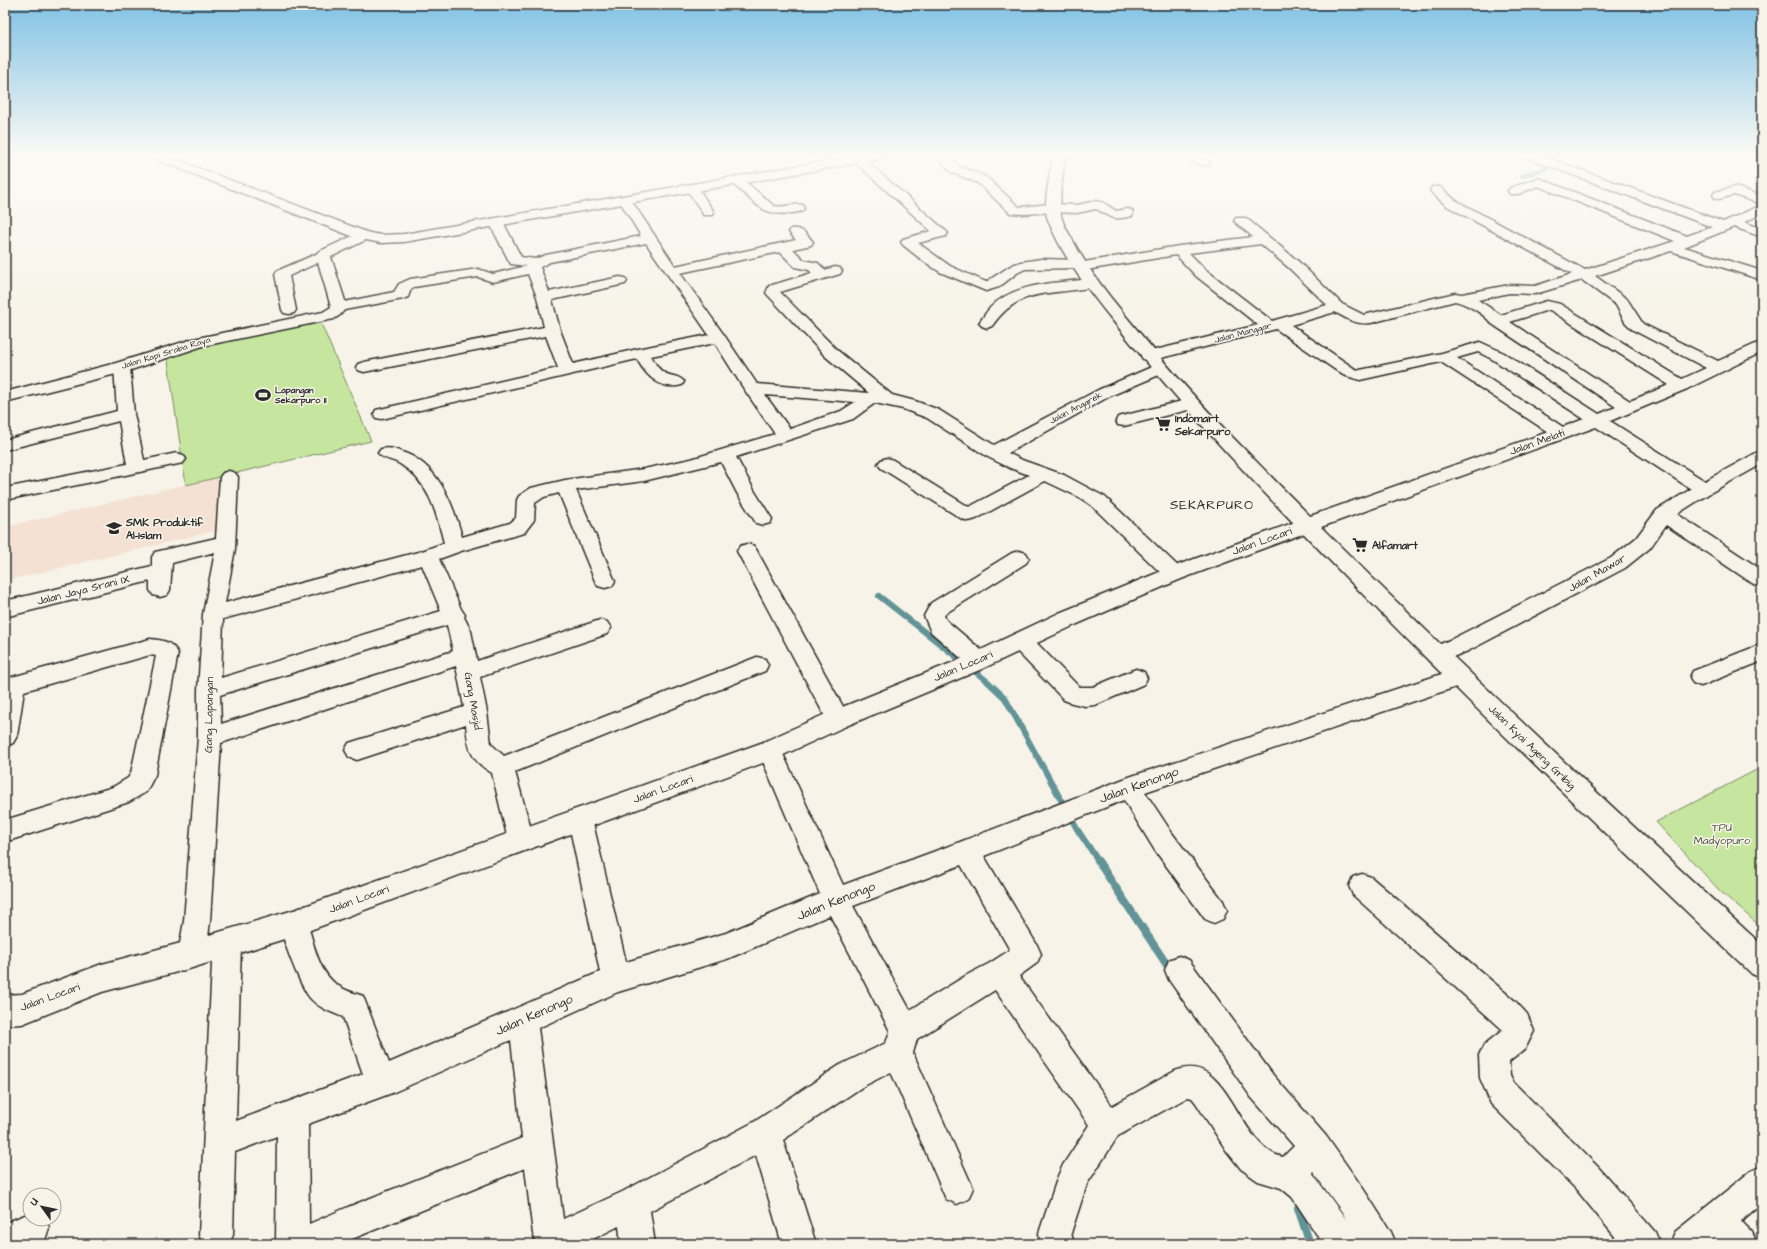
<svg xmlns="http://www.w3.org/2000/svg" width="1767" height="1249" viewBox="0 0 1767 1249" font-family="'Architects Daughter',sans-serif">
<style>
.built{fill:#f4e1d3}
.green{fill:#c6e69f;stroke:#788865}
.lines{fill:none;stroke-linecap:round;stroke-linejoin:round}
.stream-far2{stroke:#629397;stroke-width:4}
.stream-far1{stroke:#629397;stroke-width:6}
.stream{stroke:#629397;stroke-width:8}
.minor-casing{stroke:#2b2b2b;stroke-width:3}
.tertiary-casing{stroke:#2b2b2b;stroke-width:3}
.primary-casing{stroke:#2b2b2b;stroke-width:3}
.minor{fill:#f7f3e8;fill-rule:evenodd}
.tertiary{fill:#f7f3e8;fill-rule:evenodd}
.primary{fill:#f7f3e8;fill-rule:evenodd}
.labels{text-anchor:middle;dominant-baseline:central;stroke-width:3;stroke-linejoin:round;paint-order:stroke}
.far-street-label{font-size:9px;fill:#2b2b2b;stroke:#f7f3e8}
.far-poi-label{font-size:9px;font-weight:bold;fill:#2b2b2b;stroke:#f7f3e8;text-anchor:start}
.poi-label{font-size:11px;font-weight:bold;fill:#2b2b2b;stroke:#f7f3e8;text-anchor:start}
.street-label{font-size:11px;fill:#2b2b2b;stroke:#f7f3e8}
.park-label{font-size:11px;fill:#4a5042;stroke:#f7f3e8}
.quarter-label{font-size:13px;letter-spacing:1px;fill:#2b2b2b;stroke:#f7f3e8}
.near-street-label{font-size:13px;fill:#2b2b2b;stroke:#f7f3e8}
</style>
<rect width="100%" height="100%" fill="#f7f3e8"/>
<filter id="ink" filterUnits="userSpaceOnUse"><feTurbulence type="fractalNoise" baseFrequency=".025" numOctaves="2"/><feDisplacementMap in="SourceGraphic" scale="8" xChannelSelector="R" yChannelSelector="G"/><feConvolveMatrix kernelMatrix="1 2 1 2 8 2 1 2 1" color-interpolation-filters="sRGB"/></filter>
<g filter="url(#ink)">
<path class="built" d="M 226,475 L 223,529 L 5,581 L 5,527 Z"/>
<path class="green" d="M 320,321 L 371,441 L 186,485 L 167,354 Z
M 1762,767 L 1762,928 L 1720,891 L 1656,822 Z"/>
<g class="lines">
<path class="stream-far2" d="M 1522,176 L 1547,168 L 1548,161 L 1556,155"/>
<path class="stream-far1" d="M 879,596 L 987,681 L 1005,698 L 1077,829 L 1099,862"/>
<path class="stream" d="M 1098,861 L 1171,971
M 1301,1200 L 1298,1208 L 1310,1244"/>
<defs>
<path id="minor" d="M 148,155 L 164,155 L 369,233 L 371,236 L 369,239 L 359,239 L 150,157 Z
M 847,155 L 860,155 L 948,233 L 946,236 L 918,243 L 950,266 L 986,282 L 1012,265 L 1021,262 L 1041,259 L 1078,260 L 1084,262 L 1179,246 L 1253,237 L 1234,221 L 1236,218 L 1246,218 L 1299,262 L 1342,304 L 1364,315 L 1455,293 L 1462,294 L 1509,285 L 1535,286 L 1572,274 L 1447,206 L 1432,193 L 1430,190 L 1432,187 L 1440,187 L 1455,200 L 1585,270 L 1675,241 L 1538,186 L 1518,194 L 1510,194 L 1508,191 L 1510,188 L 1538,178 L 1687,236 L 1712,227 L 1525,157 L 1523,155 L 1540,155 L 1723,222 L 1762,205 L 1762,214 L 1744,222 L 1762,229 L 1762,237 L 1734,227 L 1684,247 L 1762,271 L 1762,280 L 1671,251 L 1595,276 L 1627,299 L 1643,324 L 1718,361 L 1762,341 L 1762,352 L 1687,389 L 1610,421 L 1705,481 L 1756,453 L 1762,451 L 1762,464 L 1710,493 L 1677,514 L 1762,570 L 1762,587 L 1755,585 L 1666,525 L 1650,548 L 1625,568 L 1468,651 L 1437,663 L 1429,661 L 1426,655 L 1429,649 L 1452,639 L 1611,558 L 1636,538 L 1657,510 L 1691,489 L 1596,427 L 1313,530 L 1306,531 L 1299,530 L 1296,525 L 1299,520 L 1548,432 L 1441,362 L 1360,380 L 1343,375 L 1276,329 L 1149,361 L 1143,359 L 1141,356 L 1143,353 L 1258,325 L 1196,276 L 1176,255 L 1080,271 L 1074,268 L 1025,269 L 1017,273 L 999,287 L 986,291 L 940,272 L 922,260 L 903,245 L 901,242 L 903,239 L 931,231 ZM 1261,244 L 1289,268 L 1327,305 L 1272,321 L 1206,270 L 1189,253 ZM 1582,280 L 1616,305 L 1625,322 L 1633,330 L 1706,368 L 1682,379 L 1560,304 L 1547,301 L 1501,315 L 1478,300 L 1509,293 L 1535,294 ZM 1455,301 C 1468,304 1484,314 1492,324 L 1616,407 L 1599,414 L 1504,353 L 1480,342 L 1442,353 L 1360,370 L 1355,369 L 1291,325 L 1335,312 C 1347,319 1357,325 1371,323 ZM 1548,310 L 1550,310 L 1669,385 L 1630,401 L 1510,322 ZM 1478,352 L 1492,359 L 1584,419 L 1563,427 L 1457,358 Z
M 936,155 L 948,155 L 959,166 L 986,177 L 1019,207 L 1053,204 L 1077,205 L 1096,201 L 1104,203 L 1116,211 L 1127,209 L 1132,210 L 1133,213 L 1132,216 C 1111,221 1113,217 1096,209 L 1077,213 L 1053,212 L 1024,214 L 1010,213 L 978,183 L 951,172 Z
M 1055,155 L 1073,155 L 1071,157 L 1059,161 L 1055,160 L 1053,157 Z
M 1184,155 L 1199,155 L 1210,162 L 1208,165 C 1201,166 1189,161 1184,155 Z
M 737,177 L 741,178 L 774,206 C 784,208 793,203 803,205 L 804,208 L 803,211 C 765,220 759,206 733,184 L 731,181 L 733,178 Z
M 692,184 L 696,185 L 714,212 L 713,215 L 703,215 L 702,212 L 686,188 L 688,185 Z
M 1735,187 L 1762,196 L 1762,204 L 1734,195 L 1719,199 L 1715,198 L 1713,195 L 1715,192 Z
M 625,196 L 629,197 L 675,266 L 796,240 L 789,232 L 791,229 C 801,227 807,234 813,242 L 811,245 L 793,249 L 804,260 L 818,263 L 825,270 L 835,267 L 840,268 L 842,271 L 840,274 L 780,292 L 837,350 L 892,395 L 915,401 L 939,410 L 994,445 L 1098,390 L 1154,366 L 1160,364 L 1166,366 L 1168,369 L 1166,372 L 1110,396 L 1008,453 L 1022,460 L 1064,475 L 1105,497 L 1181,569 L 1184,574 L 1181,579 L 1174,581 L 1167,579 L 1091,505 L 1079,497 L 1045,481 L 976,519 L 969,521 L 962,519 L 881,468 L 878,464 L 881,460 L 887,458 L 893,460 L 969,507 L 1029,475 L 1010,468 L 988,457 L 927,418 L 903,409 L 875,403 L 853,419 L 736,457 L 755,492 L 772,519 L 770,523 L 763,525 L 756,523 L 737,493 L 721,462 L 644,481 L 576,490 L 615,581 L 612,586 L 605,588 L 598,586 L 595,581 L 559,493 L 544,497 L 535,503 L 534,520 L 524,533 L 461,551 L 439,559 L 461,609 L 465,615 L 464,617 L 471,631 L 477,661 L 600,620 L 607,622 L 611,628 L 607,634 L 480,677 L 487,712 L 491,744 L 504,756 L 757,657 L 765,659 L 768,665 L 765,671 L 515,772 L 534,840 L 530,848 L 521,851 L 512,848 L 508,840 L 492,773 C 470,760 468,748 466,724 L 357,760 L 349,757 L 345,750 L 349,743 L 464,707 L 456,666 L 221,743 L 210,921 L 206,954 L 202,963 L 192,967 L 182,963 L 178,954 L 184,921 L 198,737 L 198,690 L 203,614 L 215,552 L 172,563 L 170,590 L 167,595 L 160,597 L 153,595 L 150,590 L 150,581 L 5,617 L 5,601 L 152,566 L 152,557 L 155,552 L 216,538 L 220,477 L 223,473 L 229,471 L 235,473 L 238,477 L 235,549 L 225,603 L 422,551 L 444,543 C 436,511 429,482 400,464 C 393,459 383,460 378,453 L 381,449 C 389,447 394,449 402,452 C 438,464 453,503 462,537 L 510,523 L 516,518 L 517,500 L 519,496 L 531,488 L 565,480 L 644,469 L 691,459 L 775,434 L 744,389 L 715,343 L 651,356 C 655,362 657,368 663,372 C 670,377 680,375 684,382 L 682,385 C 661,391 646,376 637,359 L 382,419 L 376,418 L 374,414 L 376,410 L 558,368 L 546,336 L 364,372 L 358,370 L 356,367 L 358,364 L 364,362 L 544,327 L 537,297 L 528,274 L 493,282 L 478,277 L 414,287 L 411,289 L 408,297 L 403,299 L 339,311 L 334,310 L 332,307 L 334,304 L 394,292 L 399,284 L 410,279 L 478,269 L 493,274 L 526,266 L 511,264 L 509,261 L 489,222 L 491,219 L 501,219 L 503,222 L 521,257 L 535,259 L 546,255 L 641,236 L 619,200 L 621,197 ZM 646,243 L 709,335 L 642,348 L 573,364 L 560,330 L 552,300 L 625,284 L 627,281 L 625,278 L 620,277 L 549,292 L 540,267 L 550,262 ZM 780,252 L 795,267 L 809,270 L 812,273 L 769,286 L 766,293 L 825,356 L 869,393 L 757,384 L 724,335 L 680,273 ZM 765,395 L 855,402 L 841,411 L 790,429 ZM 422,565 L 441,611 L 221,678 L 223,619 ZM 447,625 L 453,651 L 221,724 L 220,695 Z
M 323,251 L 328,252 L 330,255 L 328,258 L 289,276 L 296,310 L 294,313 L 289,314 L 284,313 L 282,310 L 275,274 L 277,271 Z
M 1091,279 L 1096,280 L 1098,283 L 1096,286 C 1054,297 1021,284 992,326 L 987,328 L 982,326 L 979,323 C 983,318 986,312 990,308 C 1014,282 1059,283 1091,279 Z
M 122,362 L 128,364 L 130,367 L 134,414 L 144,460 L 177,453 L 183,455 L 186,459 L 183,463 L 5,500 L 5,488 L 127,464 L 119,421 L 5,450 L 5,440 L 117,411 L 114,367 L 116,364 Z
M 1190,399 L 1196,400 L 1198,404 L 1196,408 L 1124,426 L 1118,425 L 1116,421 L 1118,417 Z
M 747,544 L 754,546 L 757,551 L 846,712 L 849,719 L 846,726 L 838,728 L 830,726 L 737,551 L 740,546 Z
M 1019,551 L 1026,553 L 1029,558 L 1026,563 L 946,613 L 944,616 L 947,621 L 986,654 L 989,660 L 986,666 L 978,668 L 970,666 L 931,632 L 924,616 L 931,603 L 1012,553 Z
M 1021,633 L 1029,635 L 1079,687 L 1093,687 L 1136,669 L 1144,672 L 1147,678 L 1144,684 L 1095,705 L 1085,706 L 1072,703 L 1064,700 L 1013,647 L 1010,641 L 1013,635 Z
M 150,639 C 162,640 171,641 178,653 L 155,775 L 146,792 L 129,802 L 5,842 L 5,820 L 113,787 L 128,778 L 131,773 L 156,656 L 150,655 L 24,691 L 17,736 L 13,743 L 5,746 L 5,679 Z
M 1762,644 L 1762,661 L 1701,686 L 1693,683 L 1690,677 L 1693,671 Z
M 1460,668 L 1468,671 L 1471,677 L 1468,683 L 1145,792 L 1172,833 L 1223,901 L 1227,910 L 1223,919 L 1214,923 L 1205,919 L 1154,849 L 1124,800 L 984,856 L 1037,945 L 1041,954 L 1037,963 L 1019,976 L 1112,1106 L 1175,1071 C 1229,1049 1237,1148 1283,1157 L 1294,1146 L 1251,1097 L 1169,980 L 1165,970 L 1169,960 L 1179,956 L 1189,960 L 1273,1075 L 1326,1136 L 1364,1190 L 1391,1232 L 1396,1244 L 1360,1244 L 1358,1240 L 1360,1244 L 1323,1244 L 1292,1197 L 1281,1188 L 1258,1181 L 1241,1169 L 1226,1150 L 1196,1103 L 1192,1098 L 1188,1097 L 1118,1136 L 1087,1184 L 1071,1233 L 1074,1244 L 1040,1244 L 1039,1233 L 1058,1176 L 1063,1165 L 1089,1125 L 995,990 L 917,1039 L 913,1053 L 973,1188 L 968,1199 L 957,1204 L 946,1199 L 891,1072 L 862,1087 L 783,1140 L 816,1244 L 782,1244 L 756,1155 L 650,1211 L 655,1244 L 621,1244 L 619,1226 L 583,1244 L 537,1244 L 533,1234 L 525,1168 L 340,1244 L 276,1244 L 277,1136 L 235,1152 L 233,1235 L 229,1244 L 203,1244 L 199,1235 L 213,943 L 217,934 L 227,930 L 237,934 L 241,943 L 236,1121 L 363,1074 L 343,1017 C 331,1012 319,1008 311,999 C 302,990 279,934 281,922 C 281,920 283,916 284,914 L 294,910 L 304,914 C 314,938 315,969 337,985 C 345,991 355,993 363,996 L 389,1063 L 600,972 L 568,819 L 571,811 L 580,808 L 589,811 L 592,819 L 626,962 L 726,933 L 820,894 L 758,750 L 762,743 L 770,740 L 778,743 L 843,885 L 960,842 L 1129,777 ZM 961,865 L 1010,950 L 990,963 L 967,975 L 910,1010 L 853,906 ZM 830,915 L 890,1031 L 886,1043 L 840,1065 L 754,1122 L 622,1192 L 563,1219 L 538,1028 L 618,992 L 727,959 ZM 511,1040 L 522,1138 L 348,1207 L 309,1224 L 308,1124 L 392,1093 ZM 1313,1172 L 1342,1212 L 1346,1219 L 1312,1173 Z
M 1362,874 L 1371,877 L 1515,1001 L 1527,1014 L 1534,1031 L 1525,1049 L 1509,1062 L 1510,1076 L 1513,1082 L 1598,1167 L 1655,1232 L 1660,1244 L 1621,1244 L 1576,1189 L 1491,1104 L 1480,1078 L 1479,1055 L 1484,1045 L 1503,1030 L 1353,895 L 1349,886 L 1353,877 Z
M 1762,1166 L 1762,1203 L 1741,1221 L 1752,1232 L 1757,1244 L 1717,1244 L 1715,1242 L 1713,1244 L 1670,1244 L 1675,1232 L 1751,1171 Z
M 30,1213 L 30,1219 L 46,1219 L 49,1228 L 45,1240 L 35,1244 L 5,1244 L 5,1223 Z"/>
<path id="tertiary" d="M 860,155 L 887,155 L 885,158 L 881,159 L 404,242 L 381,243 L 366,240 L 331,257 L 347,307 L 340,315 L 334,319 L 203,346 L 128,371 L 5,402 L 5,392 L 116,363 L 193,339 L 323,312 L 331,307 L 316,255 L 318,252 L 359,233 L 364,232 L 381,235 L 404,234 Z
M 1306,518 L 1313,520 L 1316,525 L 1313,530 L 1181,579 L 1075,625 L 982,669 L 846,726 L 779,757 L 294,936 L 192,968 L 102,992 L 22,1024 L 5,1025 L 5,995 L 22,994 L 102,964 L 192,940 L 294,910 L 761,743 L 830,712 L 966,657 L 1059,613 L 1167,569 Z"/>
<path id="primary" d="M 1053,155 L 1065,155 C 1064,171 1057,205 1062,219 C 1064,226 1068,232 1072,239 C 1086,266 1104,290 1124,314 C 1164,363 1205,410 1250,455 C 1414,624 1588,785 1762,945 L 1762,978 L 1752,974 C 1580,810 1408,645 1245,472 C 1199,423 1156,375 1114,322 C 1089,291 1063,258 1048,220 C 1042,205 1051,172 1053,155 Z"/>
</defs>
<use href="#minor" class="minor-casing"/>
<use href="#tertiary" class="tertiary-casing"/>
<use href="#primary" class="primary-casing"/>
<use href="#minor" class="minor"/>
<use href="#tertiary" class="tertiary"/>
<use href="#primary" class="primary"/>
</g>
</g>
<linearGradient id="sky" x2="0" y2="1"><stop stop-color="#81c2e4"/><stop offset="0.47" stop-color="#fbfaf5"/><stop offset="1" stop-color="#fbfaf5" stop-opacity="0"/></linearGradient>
<rect width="1767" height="330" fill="url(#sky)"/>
<defs>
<symbol id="stadium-bare" viewBox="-9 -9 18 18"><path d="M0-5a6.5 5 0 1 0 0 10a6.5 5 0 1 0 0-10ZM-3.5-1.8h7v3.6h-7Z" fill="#2b2b2b" stroke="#f7f3e8" stroke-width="2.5" paint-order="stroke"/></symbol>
<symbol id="supermarket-bare" viewBox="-9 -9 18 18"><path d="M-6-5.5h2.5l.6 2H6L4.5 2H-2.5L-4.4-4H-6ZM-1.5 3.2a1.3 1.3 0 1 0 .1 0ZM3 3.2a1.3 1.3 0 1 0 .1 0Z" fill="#2b2b2b" stroke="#f7f3e8" stroke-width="2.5" paint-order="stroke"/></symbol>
<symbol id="school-bare" viewBox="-9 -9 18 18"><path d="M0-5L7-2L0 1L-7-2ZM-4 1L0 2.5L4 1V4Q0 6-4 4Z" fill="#2b2b2b" stroke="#f7f3e8" stroke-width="2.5" paint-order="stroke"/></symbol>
</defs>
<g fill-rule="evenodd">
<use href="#stadium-bare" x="252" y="384" width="22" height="22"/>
<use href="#supermarket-bare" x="1152" y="413" width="22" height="22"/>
<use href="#school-bare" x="103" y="517" width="22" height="22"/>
<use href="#supermarket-bare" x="1349" y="534" width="22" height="22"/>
</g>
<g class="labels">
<g class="far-street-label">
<text transform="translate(1243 333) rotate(-15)">Jalan Manggar</text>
<text transform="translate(166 353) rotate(-17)">Jalan Kapi Sraba Raya</text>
<text transform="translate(1076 408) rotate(-28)">Jalan Anggrek</text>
</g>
<g class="far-poi-label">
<text x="275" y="390">Lapangan<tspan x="275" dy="10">Sekarpuro II</tspan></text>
</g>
<g class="poi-label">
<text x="1175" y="418">Indomart<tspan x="1175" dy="13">Sekarpuro</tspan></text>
<text x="126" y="522">SMK Produktif<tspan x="126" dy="13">Al-Islam</tspan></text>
<text x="1372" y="545">Alfamart</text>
</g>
<g class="street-label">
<text transform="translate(1537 442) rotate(-20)">Jalan Melati</text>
<text transform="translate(1262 541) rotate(-20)">Jalan Locari</text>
<text transform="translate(1597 573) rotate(-30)">Jalan Mawar</text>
<text transform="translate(83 590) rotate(-14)">Jalan Jaya Srani IX</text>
<text transform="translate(963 666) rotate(-23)">Jalan Locari</text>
<text transform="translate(473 701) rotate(80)">Gang Masjid</text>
<text transform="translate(209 715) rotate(-89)">Gang Lapangan</text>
<text transform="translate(1532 747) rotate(44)">Jalan Kyai Ageng Gribig</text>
<text transform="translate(663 789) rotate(-20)">Jalan Locari</text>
<text transform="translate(359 899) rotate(-20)">Jalan Locari</text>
<text transform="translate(50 997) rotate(-20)">Jalan Locari</text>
</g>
<g class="park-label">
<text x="1722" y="827">TPU<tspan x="1722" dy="13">Madyopuro</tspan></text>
</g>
<g class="quarter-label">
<text x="1212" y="505">SEKARPURO</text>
</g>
<g class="near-street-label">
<text transform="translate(1139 785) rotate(-20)">Jalan Kenongo</text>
<text transform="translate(836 901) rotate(-22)">Jalan Kenongo</text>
<text transform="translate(534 1015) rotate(-24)">Jalan Kenongo</text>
</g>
</g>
<rect width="1767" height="1249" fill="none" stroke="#f7f3e8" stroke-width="20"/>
<rect x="10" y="10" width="1747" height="1229" fill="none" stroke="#2b2b2b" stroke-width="1.5" filter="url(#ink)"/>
<g transform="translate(42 1207) rotate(303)"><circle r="19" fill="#f7f3e8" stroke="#a5a39c"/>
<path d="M0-3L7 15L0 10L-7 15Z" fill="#2b2b2b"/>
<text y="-6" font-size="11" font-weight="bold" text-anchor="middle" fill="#2b2b2b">U</text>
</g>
</svg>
